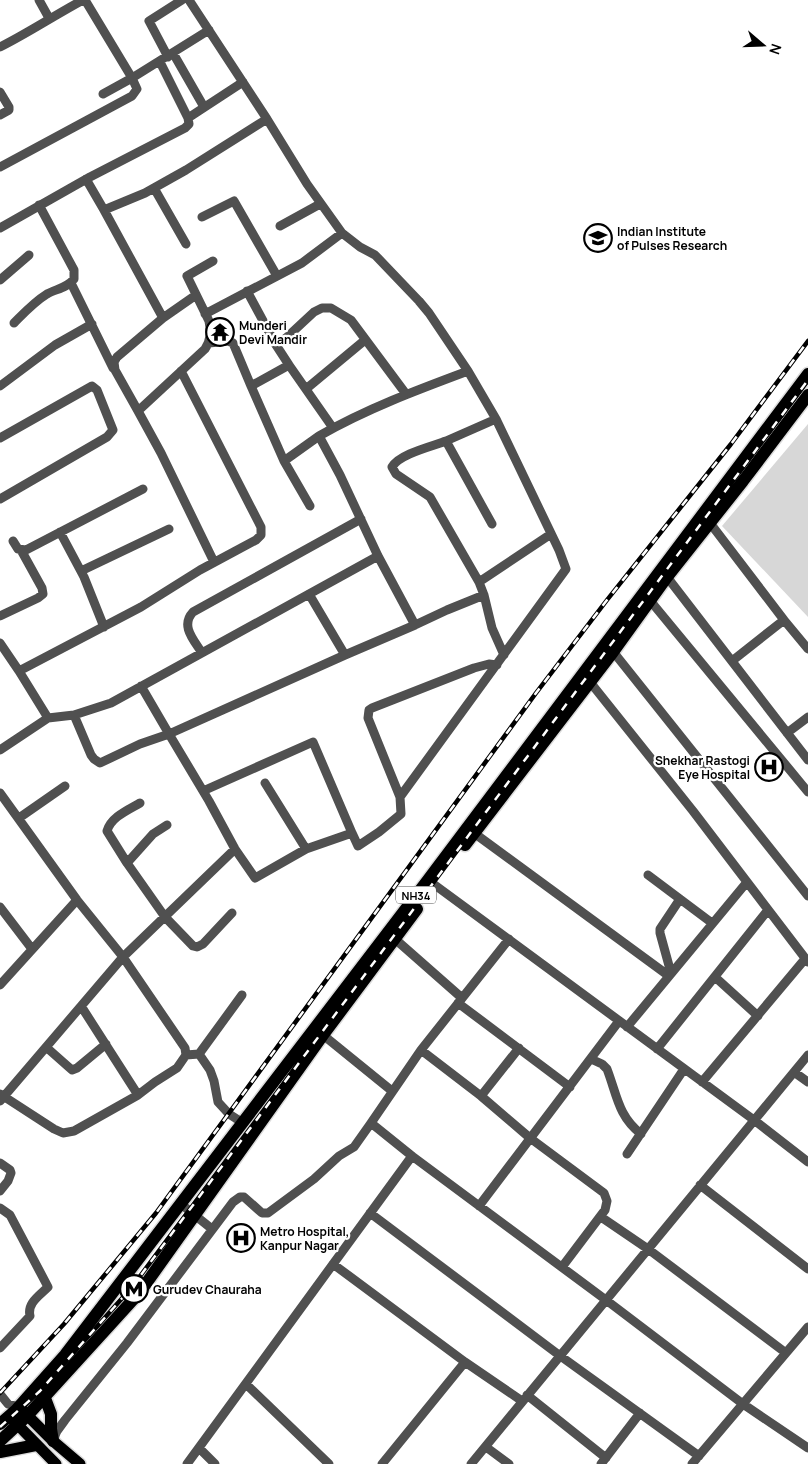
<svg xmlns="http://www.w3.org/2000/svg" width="808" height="1464" viewBox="0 0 808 1464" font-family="Manrope,sans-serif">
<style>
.green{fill:#d7d7d7}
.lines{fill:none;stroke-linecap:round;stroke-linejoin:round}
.major-casing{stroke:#dbdbdb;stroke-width:14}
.highway-casing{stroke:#dbdbdb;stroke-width:15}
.minor{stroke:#505050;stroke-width:9}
.major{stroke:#000;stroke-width:11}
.highway{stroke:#000;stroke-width:12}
.rail-casing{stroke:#000;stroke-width:4.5}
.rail{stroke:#fff;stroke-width:2.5;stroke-dasharray:8;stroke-linecap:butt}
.labels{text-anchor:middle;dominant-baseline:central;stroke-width:4.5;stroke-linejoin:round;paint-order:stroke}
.shield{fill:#fff;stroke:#4c4c4c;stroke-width:1}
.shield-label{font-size:11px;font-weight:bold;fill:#000}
.poi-label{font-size:12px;font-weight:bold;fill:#000;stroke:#fff;text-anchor:start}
</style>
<rect width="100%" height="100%" fill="#fff"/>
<path class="green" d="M 808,424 L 808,617 L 722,526 Z"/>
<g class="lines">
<defs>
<path id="major" d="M 21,1409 L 53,1441 L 80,1464
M 12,1419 L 56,1464"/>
<path id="highway" d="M 465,845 L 613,652 L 667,577 L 743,481 L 808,395
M 45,1398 L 51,1414 L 51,1429 L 53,1441
M 0,1424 L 16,1410 L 65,1355 L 428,880 L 808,374
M 0,1441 L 28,1415 L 140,1292 L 323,1035 L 417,909
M 0,1452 L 36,1445"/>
</defs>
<use href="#major" class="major-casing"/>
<use href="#highway" class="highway-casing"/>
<path class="minor" d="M 39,0 L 49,18
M 85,0 L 132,78 L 103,94
M 189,0 L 267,119
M 0,47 C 28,33 55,15 83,0
M 173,53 L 204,107
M 168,57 L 149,21 L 182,0
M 160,62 L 188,118
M 0,92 L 9,107 L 9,110 L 0,115
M 0,167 L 132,96 L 137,89 L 132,78 L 209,30
M 86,179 L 104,210
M 154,188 L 186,244
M 202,217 L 234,201 L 277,276
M 280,226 L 320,204
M 0,228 L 90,177 L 185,128 L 189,124 L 188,118 L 243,82
M 213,261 L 187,276 L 209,321 C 211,332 211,340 205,349 L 138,411 L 115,370 L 114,362 L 117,357 L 163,318 L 104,210 L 145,193 L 186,170 L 267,119 L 307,184 L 342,233 L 360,247 L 375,255 L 419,301 L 429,313 L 468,371 C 417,390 366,409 319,436 L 340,475 L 378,556 L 415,625 L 447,610 L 484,595
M 0,280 L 29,255
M 71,283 L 113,368
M 247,291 L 276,345 L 289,365
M 205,314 L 302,263 L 342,233
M 163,318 L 196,295
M 14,323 C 24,313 34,302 47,294 C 56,289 67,288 74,279 L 74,270 L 39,205
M 209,343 L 228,341 L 233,343 L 251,386
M 276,345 L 286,338 L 314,312 L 322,308 L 331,308 L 351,320 L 406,394
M 468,371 L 496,419
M 0,386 L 55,345 L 92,324
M 306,389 L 365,340
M 138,411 L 161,453 L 214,562
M 319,436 L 284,461 L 251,386 L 289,365 L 333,428
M 0,438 L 92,386 L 97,390 L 113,430 L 107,437 L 0,499
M 284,461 L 310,506
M 710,523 L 784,620 L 732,661
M 492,524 L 446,441 C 433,446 399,454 392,467 L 396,474 L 430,497 L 479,582 L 484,595 L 492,628 L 504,655
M 60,532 L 84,577 L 104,627
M 13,541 L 18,549 L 26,550 L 143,489
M 81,571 L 169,529
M 664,573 L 808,760
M 479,582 L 551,534
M 309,594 L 345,655
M 648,598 L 808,792
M 0,616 L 38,598 L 43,594 L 42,588 L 21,550
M 784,620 L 808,649
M 415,625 L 345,655 L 169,734 L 209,801 L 235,849 L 255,878 L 306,849 L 352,833 L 358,846 L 379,832 L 401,814 L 400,797 L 368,718 L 369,710 L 372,708 L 474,668 L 489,664 L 497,665
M 0,643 L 19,671
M 611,649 L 808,896
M 202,653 C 194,640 180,626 193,612 L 361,519
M 590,682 L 693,811 L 808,962
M 74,715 L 91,755 L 94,759 L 100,763 L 140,744 L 169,734 L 141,686
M 48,718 L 74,715 L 111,703 L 378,556
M 787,733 L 808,717
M 0,750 L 48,718 L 19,671 L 141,607 L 200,570 L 256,540 L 261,535 L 261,527 L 181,371
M 265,783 L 306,849
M 203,791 L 313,742 L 352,833
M 0,793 L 77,900 L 123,957 L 0,1101
M 400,797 L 566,569 L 559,550 L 496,419 L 446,441
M 19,818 L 65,786
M 167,825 L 153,834 L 127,863 L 165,917 L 193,946 L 197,947 L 203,944 L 232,913
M 474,833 L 669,976
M 127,863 L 107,831 C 111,817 128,810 140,803
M 648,875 L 712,923
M 428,880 L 754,1120 L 808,1162
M 0,907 L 32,949
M 395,939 L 462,998
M 509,939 L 421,1050 L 371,1123 L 412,1156 L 606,1300 L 743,1404 L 808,1448
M 671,973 L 660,933 L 660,929 L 680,899
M 715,977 L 758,1016
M 0,985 L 77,900
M 458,1003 L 570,1087
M 81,1006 L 138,1095
M 627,1027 L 747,882
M 323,1035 L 392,1091
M 46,1047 L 72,1070 L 77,1068 L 106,1044
M 657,1049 L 768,910
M 421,1050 L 481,1096 L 530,1138 L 604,1193 L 607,1201 L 605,1210 L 562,1267
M 199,1054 L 210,1070 L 214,1081 L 218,1102 L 229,1114 L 243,1123
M 186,1055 L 185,1048 L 123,957 L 235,849
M 591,1059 L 602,1064 L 607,1069 C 617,1095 618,1116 641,1134
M 794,1072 L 808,1082
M 702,1082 L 805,959
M 0,1094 L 54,1129 L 63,1133 L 74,1131 L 138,1095 L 155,1082 L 177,1068 L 186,1055 L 199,1054 L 242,995
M 481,1096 L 519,1048
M 627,1154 L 684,1069
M 0,1163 L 10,1170 L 11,1173 L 8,1181 L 0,1191
M 700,1185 L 808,1269
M 181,1204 L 212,1229
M 479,1206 L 619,1021
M 0,1208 L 10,1215 L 48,1287 C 39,1296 27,1303 30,1316 L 0,1348
M 370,1213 L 559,1355 L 699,1456
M 601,1217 L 648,1249 L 786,1353
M 333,1264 L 465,1362 L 522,1401
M 246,1384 L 329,1464
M 0,1394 L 8,1404 L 19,1407
M 527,1395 L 606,1458
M 53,1440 L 57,1431 L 65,1420 L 127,1343 L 233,1202 L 240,1197 L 244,1197 L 262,1213 L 268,1213 L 314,1179 L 339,1156 L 354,1147 L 371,1123
M 486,1447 L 509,1464
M 199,1448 L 215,1464
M 187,1464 L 412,1156
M 382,1464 L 465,1362
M 471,1464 L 808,1055
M 601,1464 L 640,1413
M 692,1464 L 808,1327"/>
<use href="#major" class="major"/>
<use href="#highway" class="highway"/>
<defs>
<path id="rail" d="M 0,1393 L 64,1324 L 156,1213 L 536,693 L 607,600 L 731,444 L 808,341
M 0,1427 L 40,1391 L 132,1287 L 808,380"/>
</defs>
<use href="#rail" class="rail-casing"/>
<use href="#rail" class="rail"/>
</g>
<defs>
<symbol id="university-ring" viewBox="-11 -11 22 22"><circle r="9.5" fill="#fff" stroke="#000" stroke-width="1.5"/><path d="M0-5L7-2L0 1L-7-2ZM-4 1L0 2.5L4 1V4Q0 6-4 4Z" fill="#000"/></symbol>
<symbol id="temple-ring" viewBox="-11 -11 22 22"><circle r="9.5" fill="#fff" stroke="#000" stroke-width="1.5"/><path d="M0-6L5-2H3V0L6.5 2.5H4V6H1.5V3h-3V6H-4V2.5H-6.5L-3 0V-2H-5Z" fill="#000"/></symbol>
<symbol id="hospital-ring" viewBox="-11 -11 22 22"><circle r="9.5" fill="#fff" stroke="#000" stroke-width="1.5"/><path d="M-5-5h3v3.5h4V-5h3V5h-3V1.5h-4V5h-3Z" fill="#000"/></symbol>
<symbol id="metro-ring" viewBox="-11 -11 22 22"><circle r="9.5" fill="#fff" stroke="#000" stroke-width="1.5"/><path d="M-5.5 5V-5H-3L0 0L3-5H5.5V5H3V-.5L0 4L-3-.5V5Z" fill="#000"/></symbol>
</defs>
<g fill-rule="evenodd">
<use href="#university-ring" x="582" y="222" width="32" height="32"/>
<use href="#temple-ring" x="204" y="316" width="32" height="32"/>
<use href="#hospital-ring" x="753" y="751" width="32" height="32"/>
<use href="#hospital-ring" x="225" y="1222" width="32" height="32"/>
<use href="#metro-ring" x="118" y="1273" width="32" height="32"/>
</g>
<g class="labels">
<rect class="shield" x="396" y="886.5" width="40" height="17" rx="4"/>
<g class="shield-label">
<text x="416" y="895">NH34</text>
</g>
<g class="poi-label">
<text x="617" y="231">Indian Institute<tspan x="617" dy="14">of Pulses Research</tspan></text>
<text x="239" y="325">Munderi<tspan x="239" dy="14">Devi Mandir</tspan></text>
<text x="750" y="760" text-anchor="end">Shekhar Rastogi<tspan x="750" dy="14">Eye Hospital</tspan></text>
<text x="260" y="1231">Metro Hospital,<tspan x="260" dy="14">Kanpur Nagar</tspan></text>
<text x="153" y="1289">Gurudev Chauraha</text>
</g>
</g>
<g transform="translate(763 45) rotate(109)" stroke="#ffffff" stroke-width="4" paint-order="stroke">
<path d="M0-4L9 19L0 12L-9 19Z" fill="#000000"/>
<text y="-8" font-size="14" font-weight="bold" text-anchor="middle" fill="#000000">N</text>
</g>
</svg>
